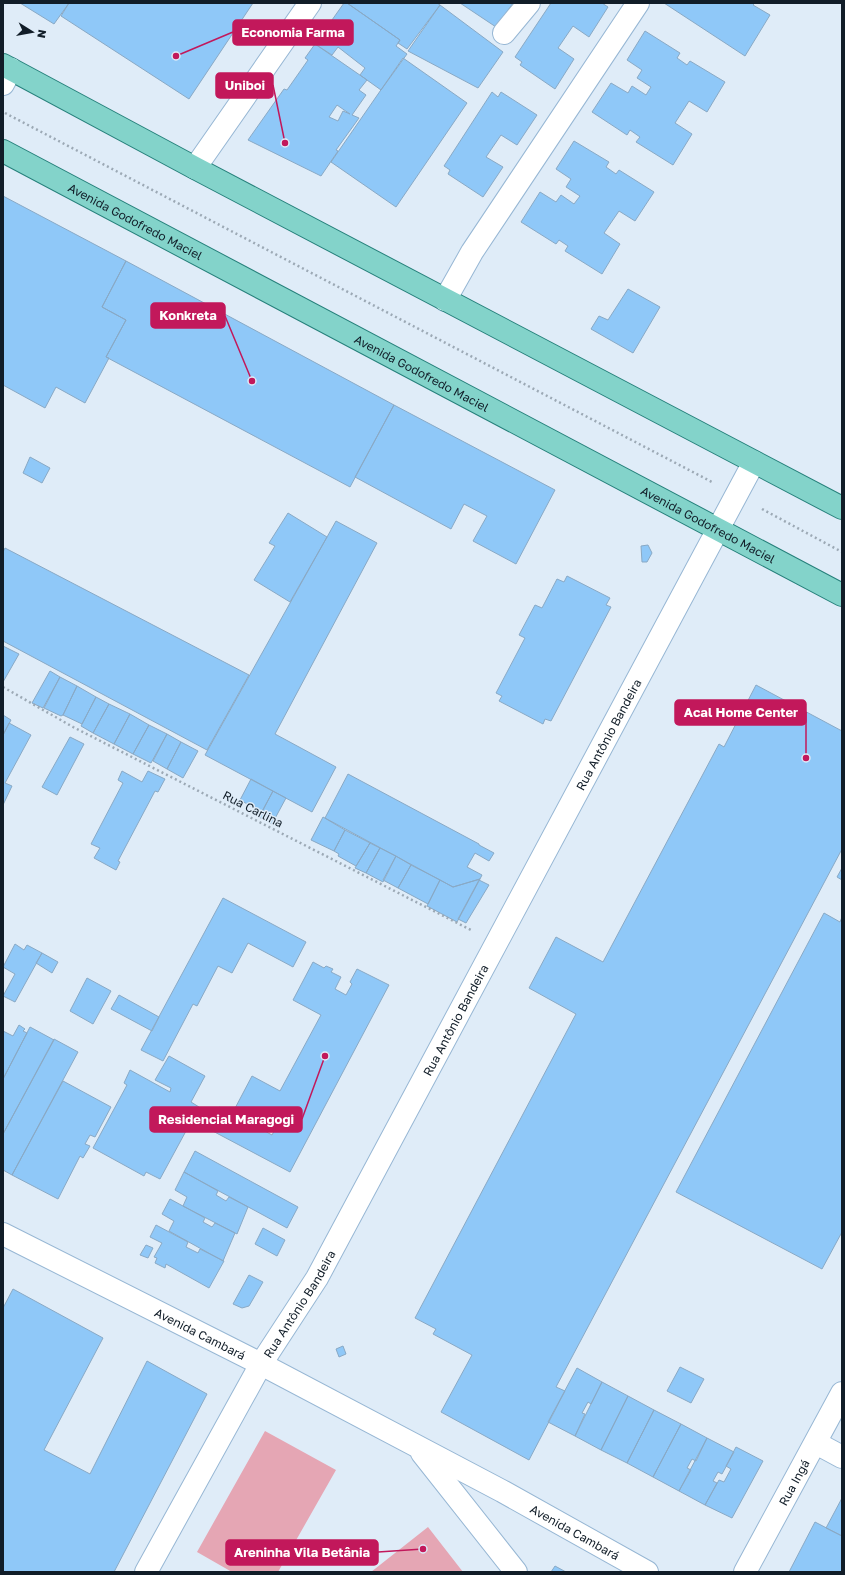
<svg xmlns="http://www.w3.org/2000/svg" width="845" height="1575" viewBox="0 0 845 1575" font-family="'Golos Text',sans-serif">
<style>
.green{fill:#e5a6b4}
.building{fill:#8fc8f8;stroke:#89a9c5;fill-rule:evenodd}
.lines{fill:none;stroke-linecap:round;stroke-linejoin:round}
.minor-casing{stroke:#97b7d4;stroke-width:24}
.major-casing{stroke:#26807b;stroke-width:24}
.path{stroke:#9ca9b5;stroke-width:2.5;stroke-dasharray:2 3;stroke-linecap:butt}
.minor{stroke:#fff;stroke-width:22}
.major{stroke:#83d3ca;stroke-width:22}
.labels{text-anchor:middle;dominant-baseline:central;stroke-width:3;stroke-linejoin:round;paint-order:stroke}
.street-label{font-size:12px;fill:#111d28;stroke:#dfecf8}
.leader{fill:none;stroke:#c2185b;stroke-width:1.5}
.callout-dot{fill:#c2185b;stroke:#dfecf8;stroke-width:1.5}
.callout{fill:#c2185b;stroke:#c2185b;stroke-width:1.5}
.callout-label{font-size:13px;text-anchor:middle;font-weight:bold;fill:#fff}
</style>
<rect width="100%" height="100%" fill="#dfecf8"/>
<path class="green" d="M 265,1431 L 336,1470 L 278,1572 L 232,1572 L 197,1552 Z
M 428,1527 L 463,1572 L 371,1572 Z"/>
<path class="building" d="M 20,3 L 69,3 L 54,24 Z
M 69,3 L 253,3 L 189,99 L 61,16 Z
M 344,3 L 347,3 L 400,40 L 396,46 L 407,54 L 381,90 L 360,75 L 365,68 L 338,47 L 332,55 L 315,44 Z
M 347,3 L 437,3 L 440,5 L 407,49 L 398,43 L 400,40 Z
M 460,3 L 513,3 L 496,27 Z
M 551,3 L 602,3 L 608,7 L 589,37 L 573,26 L 558,48 L 574,59 L 555,89 L 520,65 L 522,62 L 515,57 Z
M 664,3 L 755,3 L 753,5 L 770,15 L 745,56 Z
M 440,5 L 503,52 L 478,88 L 408,51 Z
M 645,31 L 680,53 L 677,58 L 687,65 L 690,61 L 725,82 L 707,112 L 689,101 L 675,123 L 692,134 L 673,165 L 636,142 L 640,137 L 630,130 L 627,135 L 592,112 L 611,83 L 628,93 L 632,86 L 646,95 L 651,87 L 637,78 L 642,70 L 627,60 Z
M 315,44 L 367,80 L 359,90 L 366,95 L 352,115 L 359,118 L 336,150 L 338,151 L 321,176 L 248,140 L 284,89 L 287,90 L 308,60 L 305,58 ZM 337,105 L 350,114 L 343,111 L 338,121 L 329,117 Z
M 403,58 L 467,103 L 396,207 L 331,162 Z
M 492,92 L 498,97 L 501,92 L 537,115 L 517,145 L 501,135 L 486,157 L 503,167 L 483,197 L 448,174 L 450,170 L 444,166 Z
M 574,141 L 609,162 L 606,167 L 616,174 L 619,170 L 654,192 L 635,221 L 619,211 L 604,233 L 620,244 L 602,274 L 565,251 L 568,246 L 559,240 L 556,244 L 521,222 L 540,192 L 556,202 L 561,195 L 574,204 L 580,196 L 566,187 L 571,179 L 556,169 Z
M 3,196 L 126,261 L 102,307 L 126,320 L 106,357 L 109,358 L 85,403 L 56,387 L 45,408 L 3,385 Z
M 126,261 L 394,405 L 350,487 L 106,357 L 126,320 L 102,307 Z
M 628,289 L 660,307 L 633,353 L 591,329 L 599,316 L 608,320 Z
M 394,405 L 555,490 L 516,564 L 473,541 L 487,516 L 464,504 L 451,529 L 355,477 Z
M 30,457 L 50,468 L 42,483 L 23,473 Z
M 288,513 L 327,537 L 290,602 L 254,580 L 275,546 L 269,543 Z
M 336,521 L 377,543 L 275,734 L 336,767 L 312,812 L 205,755 Z
M 648,545 L 652,553 L 647,562 L 642,562 L 641,546 Z
M 5,548 L 249,675 L 207,750 L 3,641 L 3,552 Z
M 567,576 L 610,598 L 606,605 L 611,607 L 551,721 L 545,719 L 543,724 L 499,701 L 502,696 L 496,693 L 525,638 L 519,635 L 535,605 L 542,608 L 557,579 L 564,582 Z
M 3,646 L 19,654 L 3,682 Z
M 50,671 L 60,677 L 43,708 L 32,703 Z
M 60,677 L 77,686 L 63,715 L 61,716 L 44,708 Z
M 756,685 L 842,731 L 842,849 L 556,1387 L 565,1391 L 529,1460 L 441,1412 L 472,1355 L 433,1334 L 436,1329 L 415,1318 L 576,1014 L 529,988 L 556,937 L 603,962 L 719,744 L 724,747 Z
M 77,686 L 96,697 L 82,724 L 63,715 Z
M 96,697 L 109,704 L 93,733 L 81,726 Z
M 109,704 L 130,714 L 114,744 L 93,733 Z
M 130,714 L 149,725 L 133,754 L 114,744 Z
M 3,715 L 11,720 L 3,735 Z
M 9,723 L 31,735 L 5,783 L 12,786 L 3,805 L 3,735 Z
M 149,725 L 167,734 L 151,763 L 133,754 Z
M 167,734 L 181,742 L 167,769 L 153,761 Z
M 70,737 L 84,744 L 57,795 L 42,787 Z
M 181,742 L 198,751 L 183,778 L 167,769 Z
M 122,771 L 142,782 L 148,771 L 165,779 L 158,792 L 155,791 L 118,861 L 120,862 L 116,870 L 94,858 L 100,848 L 91,844 L 123,783 L 118,780 Z
M 348,774 L 479,844 L 479,845 L 494,853 L 489,861 L 475,853 L 467,867 L 482,875 L 480,879 L 453,887 L 325,818 Z
M 251,779 L 273,791 L 262,812 L 240,800 Z
M 273,791 L 286,798 L 272,824 L 259,817 Z
M 323,817 L 345,830 L 334,851 L 311,840 Z
M 345,830 L 370,843 L 356,866 L 338,856 L 339,854 L 334,851 Z
M 370,843 L 380,848 L 366,873 L 355,868 Z
M 380,848 L 396,856 L 383,882 L 366,873 Z
M 396,856 L 411,865 L 398,888 L 383,880 Z
M 411,865 L 440,880 L 428,904 L 398,888 Z
M 842,868 L 842,880 L 837,877 Z
M 480,879 L 457,922 L 427,906 L 440,880 L 453,887 Z
M 479,880 L 489,885 L 466,923 L 458,919 Z
M 223,898 L 306,942 L 293,967 L 248,943 L 232,973 L 218,966 L 197,1006 L 193,1004 L 163,1061 L 141,1050 Z
M 824,913 L 840,922 L 842,917 L 842,1232 L 822,1269 L 676,1192 Z
M 15,944 L 24,950 L 27,945 L 42,953 L 15,1002 L 3,996 L 15,974 L 3,967 Z
M 42,953 L 58,962 L 52,973 L 36,963 Z
M 313,962 L 324,968 L 326,966 L 333,969 L 331,972 L 341,977 L 335,989 L 346,995 L 352,984 L 350,982 L 357,969 L 389,985 L 290,1172 L 207,1128 L 219,1107 L 232,1114 L 252,1076 L 280,1091 L 321,1015 L 293,1000 ZM 266,1118 L 278,1124 L 272,1135 L 261,1129 Z
M 87,978 L 111,991 L 93,1024 L 70,1011 Z
M 119,995 L 159,1017 L 152,1031 L 111,1009 Z
M 19,1025 L 25,1029 L 23,1031 L 27,1033 L 3,1079 L 3,1031 L 13,1036 Z
M 30,1027 L 54,1040 L 3,1134 L 3,1079 Z
M 54,1039 L 78,1052 L 12,1175 L 3,1170 L 3,1134 Z
M 169,1056 L 205,1076 L 191,1102 L 199,1107 L 160,1179 L 146,1172 L 144,1176 L 93,1148 L 127,1085 L 124,1083 L 130,1070 L 170,1092 L 171,1088 L 155,1080 Z
M 63,1081 L 111,1107 L 95,1137 L 90,1135 L 85,1144 L 90,1146 L 83,1158 L 80,1156 L 58,1199 L 12,1175 Z
M 195,1151 L 298,1207 L 287,1228 L 184,1172 Z
M 184,1172 L 218,1191 L 216,1195 L 226,1201 L 229,1197 L 248,1207 L 237,1234 L 183,1206 L 187,1197 L 175,1190 Z
M 170,1199 L 205,1218 L 203,1222 L 212,1227 L 215,1223 L 235,1233 L 223,1261 L 169,1231 L 174,1221 L 162,1214 Z
M 156,1225 L 188,1242 L 186,1247 L 198,1253 L 200,1249 L 224,1261 L 209,1288 L 166,1264 L 165,1268 L 155,1263 L 157,1258 L 154,1257 L 162,1243 L 150,1237 Z
M 263,1228 L 285,1240 L 277,1256 L 255,1244 Z
M 146,1245 L 153,1248 L 148,1258 L 140,1255 Z
M 249,1275 L 263,1282 L 249,1306 L 242,1308 L 233,1304 Z
M 13,1289 L 103,1338 L 44,1450 L 90,1474 L 147,1361 L 207,1394 L 114,1572 L 3,1572 L 3,1308 Z
M 343,1346 L 346,1354 L 339,1357 L 336,1349 Z
M 680,1367 L 704,1379 L 691,1403 L 667,1391 Z
M 577,1368 L 602,1382 L 591,1404 L 588,1402 L 582,1413 L 585,1414 L 575,1436 L 548,1422 Z
M 602,1382 L 628,1396 L 601,1450 L 575,1436 Z
M 628,1396 L 654,1410 L 627,1463 L 601,1450 Z
M 654,1410 L 681,1424 L 653,1477 L 627,1463 Z
M 681,1424 L 707,1438 L 696,1461 L 692,1459 L 687,1468 L 691,1470 L 679,1491 L 653,1477 Z
M 707,1438 L 734,1452 L 722,1474 L 718,1472 L 713,1481 L 717,1483 L 705,1505 L 679,1491 Z
M 736,1447 L 763,1461 L 732,1518 L 705,1505 L 719,1480 L 724,1482 L 731,1469 L 726,1466 Z
M 842,1498 L 842,1536 L 826,1528 Z
M 815,1522 L 842,1536 L 842,1572 L 789,1572 Z
M 555,1566 L 566,1572 L 551,1572 Z"/>
<g class="lines">
<defs>
<g id="minor">
<path d="M 504,33 L 529,3"/>
<path d="M 3,84 L 11,69"/>
<path d="M 195,168 L 310,3"/>
<path d="M 445,300 L 472,252 L 638,3"/>
<path id="s1" d="M 3,1234 L 261,1364 L 502,1491 L 647,1572"/>
<path d="M 816,1443 L 842,1457"/>
<path d="M 422,1453 L 516,1572"/>
<path id="s2" d="M 146,1572 L 261,1364 L 317,1278 L 754,462"/>
<path id="s3" d="M 745,1572 L 842,1393"/>
</g>
<g id="major">
<path d="M 3,65 L 195,168 L 842,508"/>
<path id="s4" d="M 3,151 L 842,595"/>
</g>
</defs>
<use href="#minor" class="minor-casing"/>
<use href="#major" class="major-casing"/>
<path class="path" d="M 5,113 L 712,482
M 762,509 L 842,552
M 3,687 L 73,727 L 471,930"/>
<use href="#minor" class="minor"/>
<use href="#major" class="major"/>
</g>
<g class="labels">
<g class="street-label">
<text stroke="none"><textPath href="#s4" startOffset="150">Avenida Godofredo Maciel</textPath></text>
<text stroke="none"><textPath href="#s4" startOffset="474">Avenida Godofredo Maciel</textPath></text>
<text stroke="none"><textPath href="#s4" startOffset="798">Avenida Godofredo Maciel</textPath></text>
<text stroke="none"><textPath href="#s2" startOffset="957">Rua Antônio Bandeira</textPath></text>
<text transform="translate(253 809) rotate(27)">Rua Carlina</text>
<text stroke="none"><textPath href="#s2" startOffset="633">Rua Antônio Bandeira</textPath></text>
<text stroke="none"><textPath href="#s2" startOffset="309">Rua Antônio Bandeira</textPath></text>
<text stroke="none"><textPath href="#s1" startOffset="221">Avenida Cambará</textPath></text>
<text stroke="none"><textPath href="#s3" startOffset="102">Rua Ingá</textPath></text>
<text stroke="none"><textPath href="#s1" startOffset="645">Avenida Cambará</textPath></text>
</g>
</g>
<path class="leader" d="M176 56L233 32M285 143L273 85M252 381L225 316M806 758L806 712M325 1056L302 1119M423 1549L378 1552"/>
<g class="callout-dot">
<circle cx="176" cy="56" r="4"/>
<circle cx="285" cy="143" r="4"/>
<circle cx="252" cy="381" r="4"/>
<circle cx="806" cy="758" r="4"/>
<circle cx="325" cy="1056" r="4"/>
<circle cx="423" cy="1549" r="4"/>
</g>
<g class="callout">
<rect x="233" y="20" width="120" height="25" rx="4"/>
<rect x="216" y="73" width="57" height="25" rx="4"/>
<rect x="151" y="303" width="74" height="25" rx="4"/>
<rect x="675" y="700" width="131" height="25" rx="4"/>
<rect x="150" y="1107" width="152" height="25" rx="4"/>
<rect x="226" y="1540" width="152" height="25" rx="4"/>
</g>
<g class="callout-label">
<text x="293" y="37">Economia Farma</text>
<text x="245" y="90">Uniboi</text>
<text x="188" y="320">Konkreta</text>
<text x="741" y="717">Acal Home Center</text>
<text x="226" y="1124">Residencial Maragogi</text>
<text x="302" y="1557">Areninha Vila Betânia</text>
</g>
<rect width="845" height="1575" fill="none" stroke="#111d28" stroke-width="8"/>
<g transform="translate(32 32) rotate(101)" stroke="#dfecf8" stroke-width="3" paint-order="stroke">
<path d="M0-3L7 15L0 10L-7 15Z" fill="#111d28"/>
<text y="-6" font-size="11" font-weight="bold" text-anchor="middle" fill="#111d28">N</text>
</g>
</svg>
